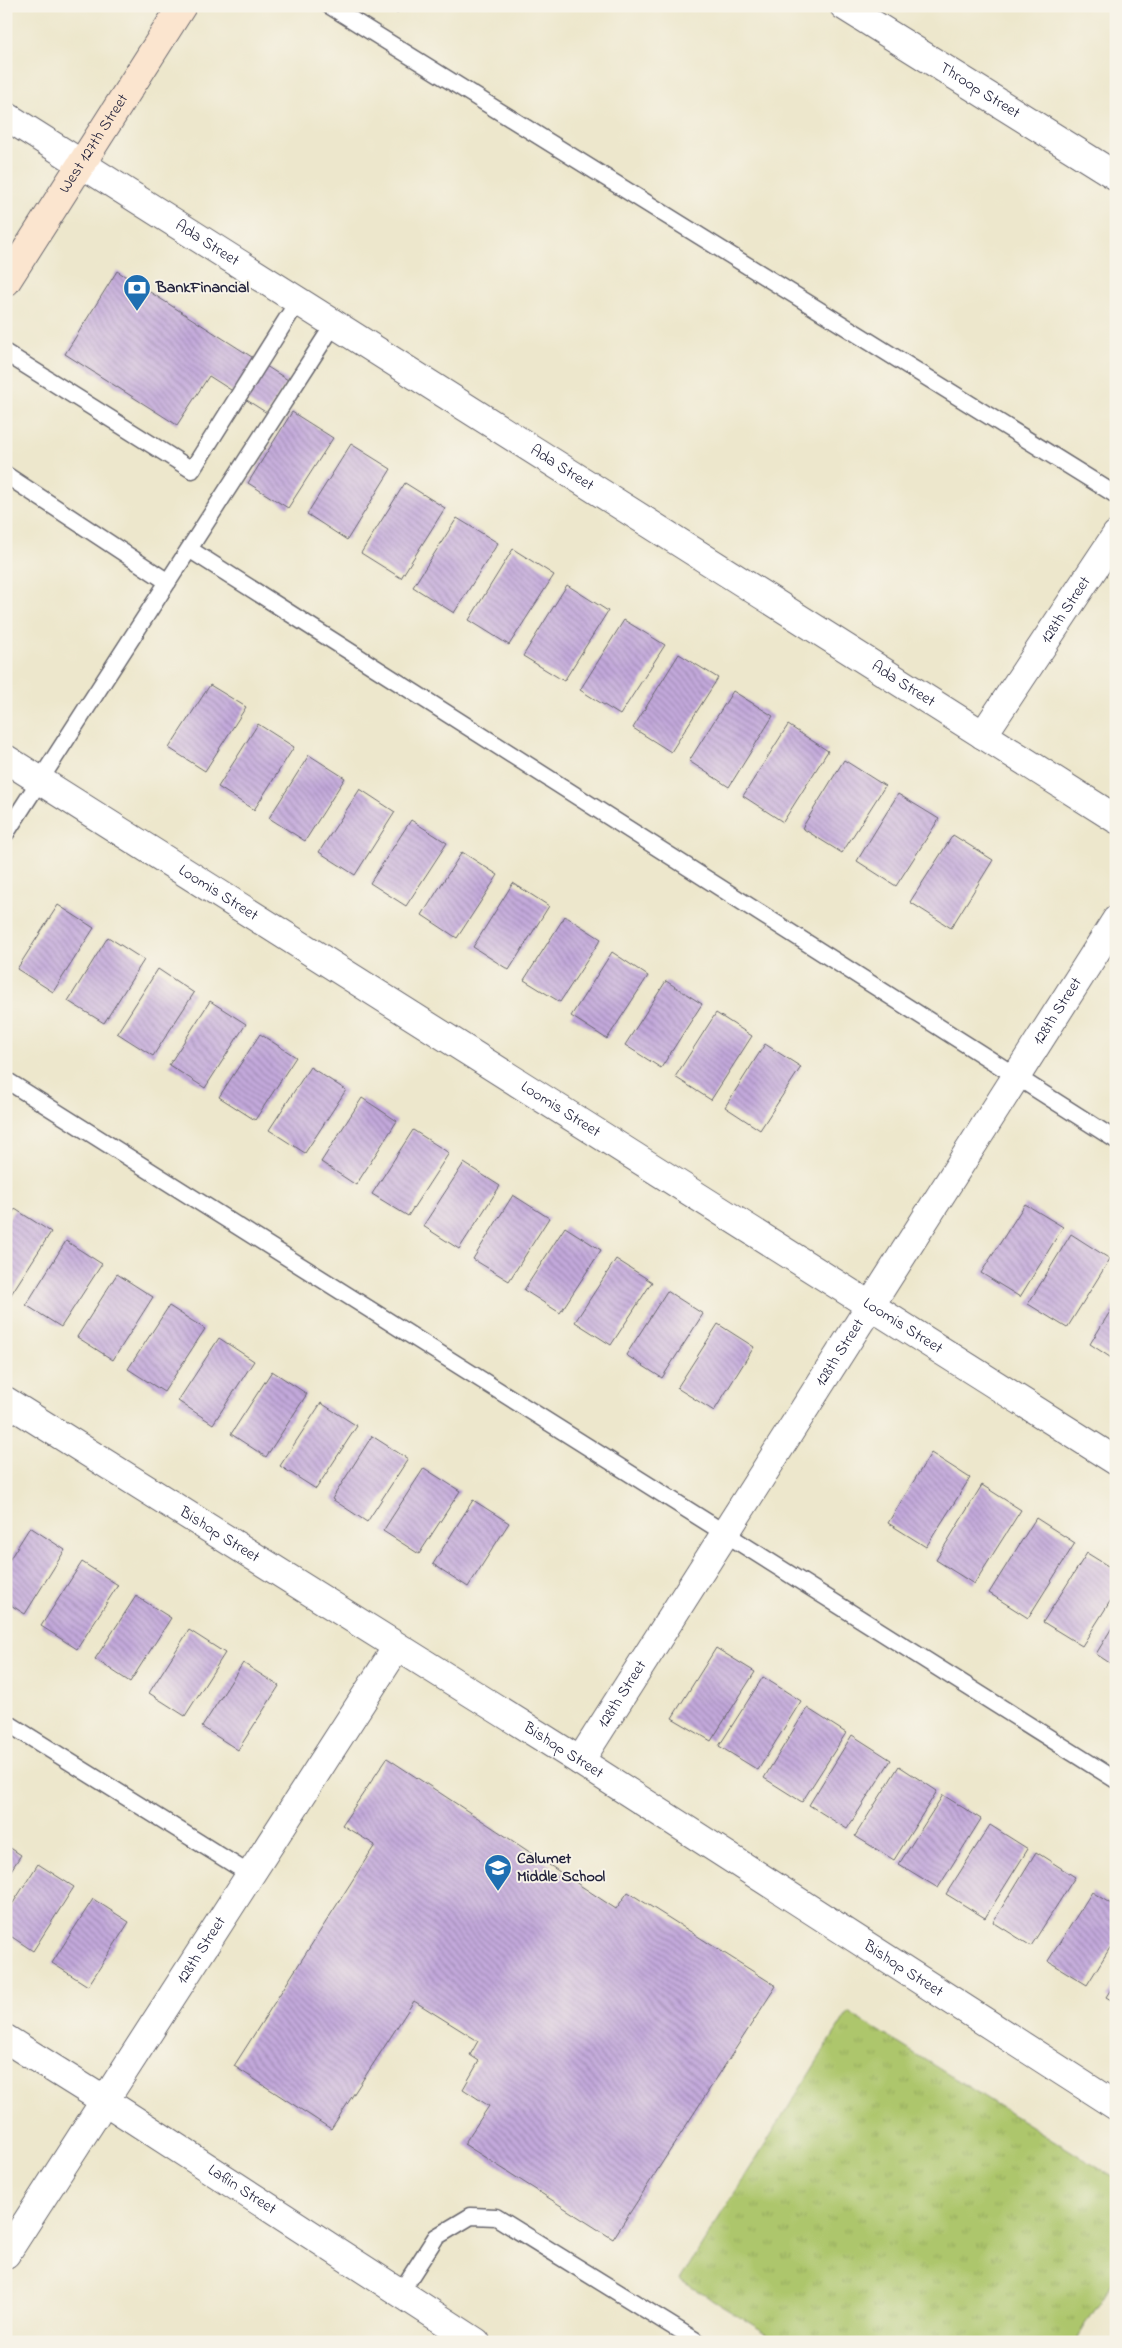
<svg xmlns="http://www.w3.org/2000/svg" width="1122" height="2348" viewBox="0 0 1122 2348" font-family="'Indie Flower',sans-serif">
<style>
.grass{fill:url(#grass-tufts);stroke:#687454}
.building{fill:url(#building-back-hatch)}
.lines{fill:none;stroke-linecap:round;stroke-linejoin:round}
.service-casing{stroke:#69676e;stroke-width:19}
.minor-casing{stroke:#69676e;stroke-width:30}
.secondary-casing{stroke:#69676e;stroke-width:30}
.service{stroke:#fff;stroke-width:16}
.minor{stroke:#fff;stroke-width:28}
.secondary{stroke:#fbe5cf;stroke-width:28}
.labels{text-anchor:middle;dominant-baseline:central;stroke-width:4;stroke-linejoin:round;paint-order:stroke}
.street-label{font-size:16px;fill:#22223b;stroke:#f7f3e8}
.poi-label{font-size:16px;font-weight:bold;fill:#22223b;stroke:#f7f3e8;text-anchor:start}
</style>
<defs>
<pattern id="grass-tufts" width="24" height="20" patternUnits="userSpaceOnUse" patternTransform="scale(1.25)"><rect width="24" height="20" fill="#adc66c"/><path d="M3 7l-1-3M5 7V3M7 7l1-3M15 17l-1-3M17 17v-4M19 17l1-3" fill="none" stroke="#95aa5e"/></pattern>
<pattern id="building-back-hatch" width="6" height="6" patternUnits="userSpaceOnUse" patternTransform="scale(1.25)"><rect width="6" height="6" fill="#c3a9db"/><path d="M-1 5l2 2M0 0l6 6M5-1l2 2" fill="none" stroke="#9e89b3"/></pattern>
</defs>
<rect width="100%" height="100%" fill="#f7f3e8"/>
<filter id="ink" filterUnits="userSpaceOnUse"><feTurbulence type="fractalNoise" baseFrequency=".02" numOctaves="2"/><feDisplacementMap in="SourceGraphic" scale="10" xChannelSelector="R" yChannelSelector="G"/><feConvolveMatrix kernelMatrix="1 2 1 2 8 2 1 2 1" color-interpolation-filters="sRGB"/></filter>
<filter id="wash" filterUnits="userSpaceOnUse"><feTurbulence type="fractalNoise" baseFrequency=".0096" numOctaves="4" result="noise"/><feDisplacementMap in="SourceGraphic" scale="20" xChannelSelector="R" yChannelSelector="G"/><feGaussianBlur stdDeviation="1.12" result="paint"/><feColorMatrix in="noise" values="0 0 0 0 0 0 0 0 0 0 0 0 0 0 0 0 0 1.4 0 .05"/><feComposite in="paint" operator="in"/></filter>
<g filter="url(#wash)">
<rect width="100%" height="100%" fill="#ede7cc"/>
<path class="grass" d="M 848,2012 L 1116,2179 L 1116,2276 L 1075,2342 L 775,2342 L 776,2339 L 680,2280 Z"/>
<g id="blocks">
<path class="building" d="M 370,6 L 399,6 L 397,13 Z
M 117,271 L 288,380 L 267,413 L 209,376 L 177,425 L 65,354 Z
M 292,412 L 333,438 L 288,508 L 248,483 Z
M 351,444 L 391,469 L 347,540 L 307,514 Z
M 405,483 L 445,508 L 401,578 L 361,553 Z
M 457,518 L 498,543 L 454,613 L 413,587 Z
M 513,549 L 554,575 L 509,645 L 469,620 Z
M 567,585 L 608,611 L 564,681 L 523,656 Z
M 624,620 L 665,645 L 620,715 L 580,690 Z
M 679,654 L 718,678 L 671,752 L 633,728 Z
M 210,685 L 246,707 L 205,771 L 169,748 Z
M 733,691 L 773,716 L 729,787 L 689,761 Z
M 258,724 L 294,747 L 254,810 L 218,787 Z
M 788,725 L 828,751 L 783,822 L 743,796 Z
M 309,755 L 345,778 L 305,841 L 269,818 Z
M 844,760 L 885,786 L 842,853 L 802,828 Z
M 360,789 L 395,812 L 355,875 L 319,852 Z
M 898,794 L 939,819 L 896,886 L 857,861 Z
M 411,820 L 447,843 L 406,906 L 370,883 Z
M 953,835 L 993,860 L 951,928 L 910,902 Z
M 462,852 L 498,875 L 457,938 L 422,915 Z
M 513,883 L 549,906 L 509,970 L 473,947 Z
M 58,905 L 94,928 L 53,992 L 17,969 Z
M 565,916 L 601,939 L 560,1002 L 524,980 Z
M 108,937 L 144,960 L 104,1023 L 68,1001 Z
M 612,952 L 648,976 L 607,1039 L 571,1016 Z
M 158,969 L 194,993 L 153,1056 L 117,1033 Z
M 666,981 L 702,1004 L 661,1068 L 625,1045 Z
M 210,1001 L 246,1024 L 205,1088 L 169,1065 Z
M 716,1013 L 752,1036 L 711,1100 L 675,1077 Z
M 260,1034 L 296,1057 L 255,1120 L 219,1097 Z
M 765,1044 L 801,1067 L 760,1130 L 725,1107 Z
M 310,1067 L 346,1090 L 305,1153 L 269,1130 Z
M 362,1098 L 397,1121 L 356,1185 L 321,1162 Z
M 413,1130 L 449,1153 L 408,1216 L 372,1194 Z
M 464,1163 L 500,1186 L 459,1249 L 423,1226 Z
M 513,1195 L 549,1218 L 509,1281 L 473,1259 Z
M 1025,1204 L 1063,1227 L 1020,1297 L 981,1273 Z
M 15,1209 L 51,1232 L 10,1296 L 6,1293 L 6,1223 Z
M 565,1227 L 601,1250 L 560,1313 L 524,1290 Z
M 1071,1234 L 1110,1259 L 1067,1328 L 1028,1304 Z
M 66,1241 L 102,1264 L 61,1327 L 26,1305 Z
M 616,1259 L 652,1282 L 611,1345 L 575,1322 Z
M 117,1274 L 153,1297 L 113,1360 L 77,1337 Z
M 667,1291 L 703,1314 L 662,1378 L 626,1355 Z
M 1116,1302 L 1116,1361 L 1090,1344 Z
M 169,1306 L 205,1329 L 164,1392 L 128,1369 Z
M 718,1324 L 754,1347 L 714,1411 L 677,1388 Z
M 219,1338 L 254,1361 L 213,1424 L 178,1401 Z
M 272,1371 L 307,1394 L 266,1457 L 231,1434 Z
M 321,1403 L 357,1426 L 316,1489 L 280,1466 Z
M 372,1436 L 408,1459 L 367,1522 L 332,1499 Z
M 931,1453 L 970,1478 L 926,1547 L 888,1523 Z
M 424,1468 L 460,1491 L 419,1554 L 383,1531 Z
M 982,1485 L 1021,1510 L 974,1584 L 936,1560 Z
M 473,1500 L 509,1523 L 468,1587 L 433,1564 Z
M 1036,1518 L 1075,1543 L 1028,1618 L 989,1593 Z
M 30,1527 L 65,1550 L 25,1614 L 6,1602 L 6,1565 Z
M 1087,1553 L 1116,1571 L 1116,1592 L 1082,1646 L 1043,1622 Z
M 82,1562 L 118,1585 L 77,1649 L 41,1626 Z
M 136,1596 L 171,1618 L 130,1682 L 95,1659 Z
M 1116,1621 L 1116,1667 L 1096,1654 Z
M 189,1630 L 225,1653 L 185,1716 L 149,1693 Z
M 716,1648 L 755,1672 L 711,1741 L 672,1718 Z
M 243,1663 L 279,1686 L 238,1750 L 202,1727 Z
M 763,1677 L 801,1701 L 758,1770 L 719,1746 Z
M 807,1708 L 846,1733 L 802,1802 L 764,1778 Z
M 852,1735 L 891,1760 L 847,1829 L 809,1805 Z
M 387,1758 L 616,1909 L 628,1892 L 776,1986 L 613,2239 L 464,2144 L 489,2106 L 463,2089 L 479,2061 L 470,2055 L 478,2041 L 414,2001 L 331,2129 L 234,2066 L 375,1845 L 342,1825 Z
M 899,1766 L 937,1791 L 894,1860 L 855,1836 Z
M 943,1795 L 981,1819 L 938,1888 L 899,1864 Z
M 990,1825 L 1028,1849 L 985,1918 L 946,1894 Z
M 6,1845 L 21,1855 L 6,1878 Z
M 1036,1852 L 1075,1877 L 1031,1946 L 993,1922 Z
M 38,1864 L 74,1887 L 33,1951 L 6,1933 L 6,1914 Z
M 1092,1892 L 1116,1907 L 1116,1938 L 1087,1985 L 1048,1961 Z
M 93,1899 L 129,1922 L 88,1986 L 52,1963 Z
M 1116,1981 L 1116,2003 L 1106,1997 Z"/>
</g>
</g>
<g filter="url(#ink)">
<use href="#blocks" fill-opacity="0" stroke="#69676e" stroke-width="1"/>
<g class="lines">
<defs>
<path id="service" d="M 330,6 L 1116,495
M 6,353 L 192,470 L 298,301
M 6,475 L 168,582
M 189,549 L 1116,1140
M 6,833 L 334,324
M 6,1080 L 1116,1780
M 6,1722 L 251,1875
M 400,2293 L 436,2237 L 471,2216 L 496,2217 L 698,2342"/>
<g id="minor">
<path id="s1" d="M 844,6 L 1116,176"/>
<path id="s2" d="M 6,116 L 1116,819"/>
<path id="s3" d="M 983,735 L 1116,535"/>
<path id="s4" d="M 6,759 L 1116,1461"/>
<path id="s5" d="M 6,1401 L 580,1761 L 1116,2106"/>
<path id="s6" d="M 580,1761 L 1116,920"/>
<path id="s7" d="M 6,2039 L 105,2101 L 476,2342"/>
<path id="s8" d="M 6,2254 L 397,1647"/>
</g>
<g id="secondary">
<path id="s9" d="M 6,282 L 182,6"/>
</g>
</defs>
<use href="#service" class="service-casing"/>
<use href="#minor" class="minor-casing"/>
<use href="#secondary" class="secondary-casing"/>
<use href="#service" class="service"/>
<use href="#minor" class="minor"/>
<use href="#secondary" class="secondary"/>
</g>
</g>
<defs>
<symbol id="bank-pin" viewBox="-11 -11 22 30"><path d="M0 17L-7.5 6A9.5 9.5 0 1 1 7.5 6Z" fill="#1f6fb2" stroke="#f7f3e8"/><path d="M-6-4H6V4H-6ZM0-2.3a2.3 2.3 0 1 0 0 4.6a2.3 2.3 0 1 0 0-4.6Z" fill="#fff"/></symbol>
<symbol id="school-pin" viewBox="-11 -11 22 30"><path d="M0 17L-7.5 6A9.5 9.5 0 1 1 7.5 6Z" fill="#1f6fb2" stroke="#f7f3e8"/><path d="M0-5L7-2L0 1L-7-2ZM-4 1L0 2.5L4 1V4Q0 6-4 4Z" fill="#fff"/></symbol>
</defs>
<g fill-rule="evenodd">
<use href="#bank-pin" x="121" y="272" width="32" height="43"/>
<use href="#school-pin" x="482" y="1852" width="32" height="43"/>
</g>
<g class="labels">
<g class="street-label">
<text stroke="none"><textPath href="#s1" startOffset="160">Throop Street</textPath></text>
<text stroke="none"><textPath href="#s9" startOffset="164">West 127th Street</textPath></text>
<text stroke="none"><textPath href="#s2" startOffset="238">Ada Street</textPath></text>
<text stroke="none"><textPath href="#s2" startOffset="658">Ada Street</textPath></text>
<text stroke="none"><textPath href="#s3" startOffset="150">128th Street</textPath></text>
<text stroke="none"><textPath href="#s2" startOffset="1062">Ada Street</textPath></text>
<text stroke="none"><textPath href="#s4" startOffset="251">Loomis Street</textPath></text>
<text stroke="none"><textPath href="#s6" startOffset="889">128th Street</textPath></text>
<text stroke="none"><textPath href="#s4" startOffset="656">Loomis Street</textPath></text>
<text stroke="none"><textPath href="#s4" startOffset="1061">Loomis Street</textPath></text>
<text stroke="none"><textPath href="#s6" startOffset="484">128th Street</textPath></text>
<text stroke="none"><textPath href="#s5" startOffset="252">Bishop Street</textPath></text>
<text stroke="none"><textPath href="#s6" startOffset="79">128th Street</textPath></text>
<text stroke="none"><textPath href="#s5" startOffset="658">Bishop Street</textPath></text>
<text stroke="none"><textPath href="#s8" startOffset="361">128th Street</textPath></text>
<text stroke="none"><textPath href="#s5" startOffset="1062">Bishop Street</textPath></text>
<text stroke="none"><textPath href="#s7" startOffset="280">Laflin Street</textPath></text>
</g>
<g class="poi-label">
<text x="156" y="288">BankFinancial</text>
<text x="517" y="1859">Calumet<tspan x="517" dy="18">Middle School</tspan></text>
</g>
</g>
<rect width="1122" height="2348" fill="none" stroke="#f7f3e8" stroke-width="25"/>
</svg>
